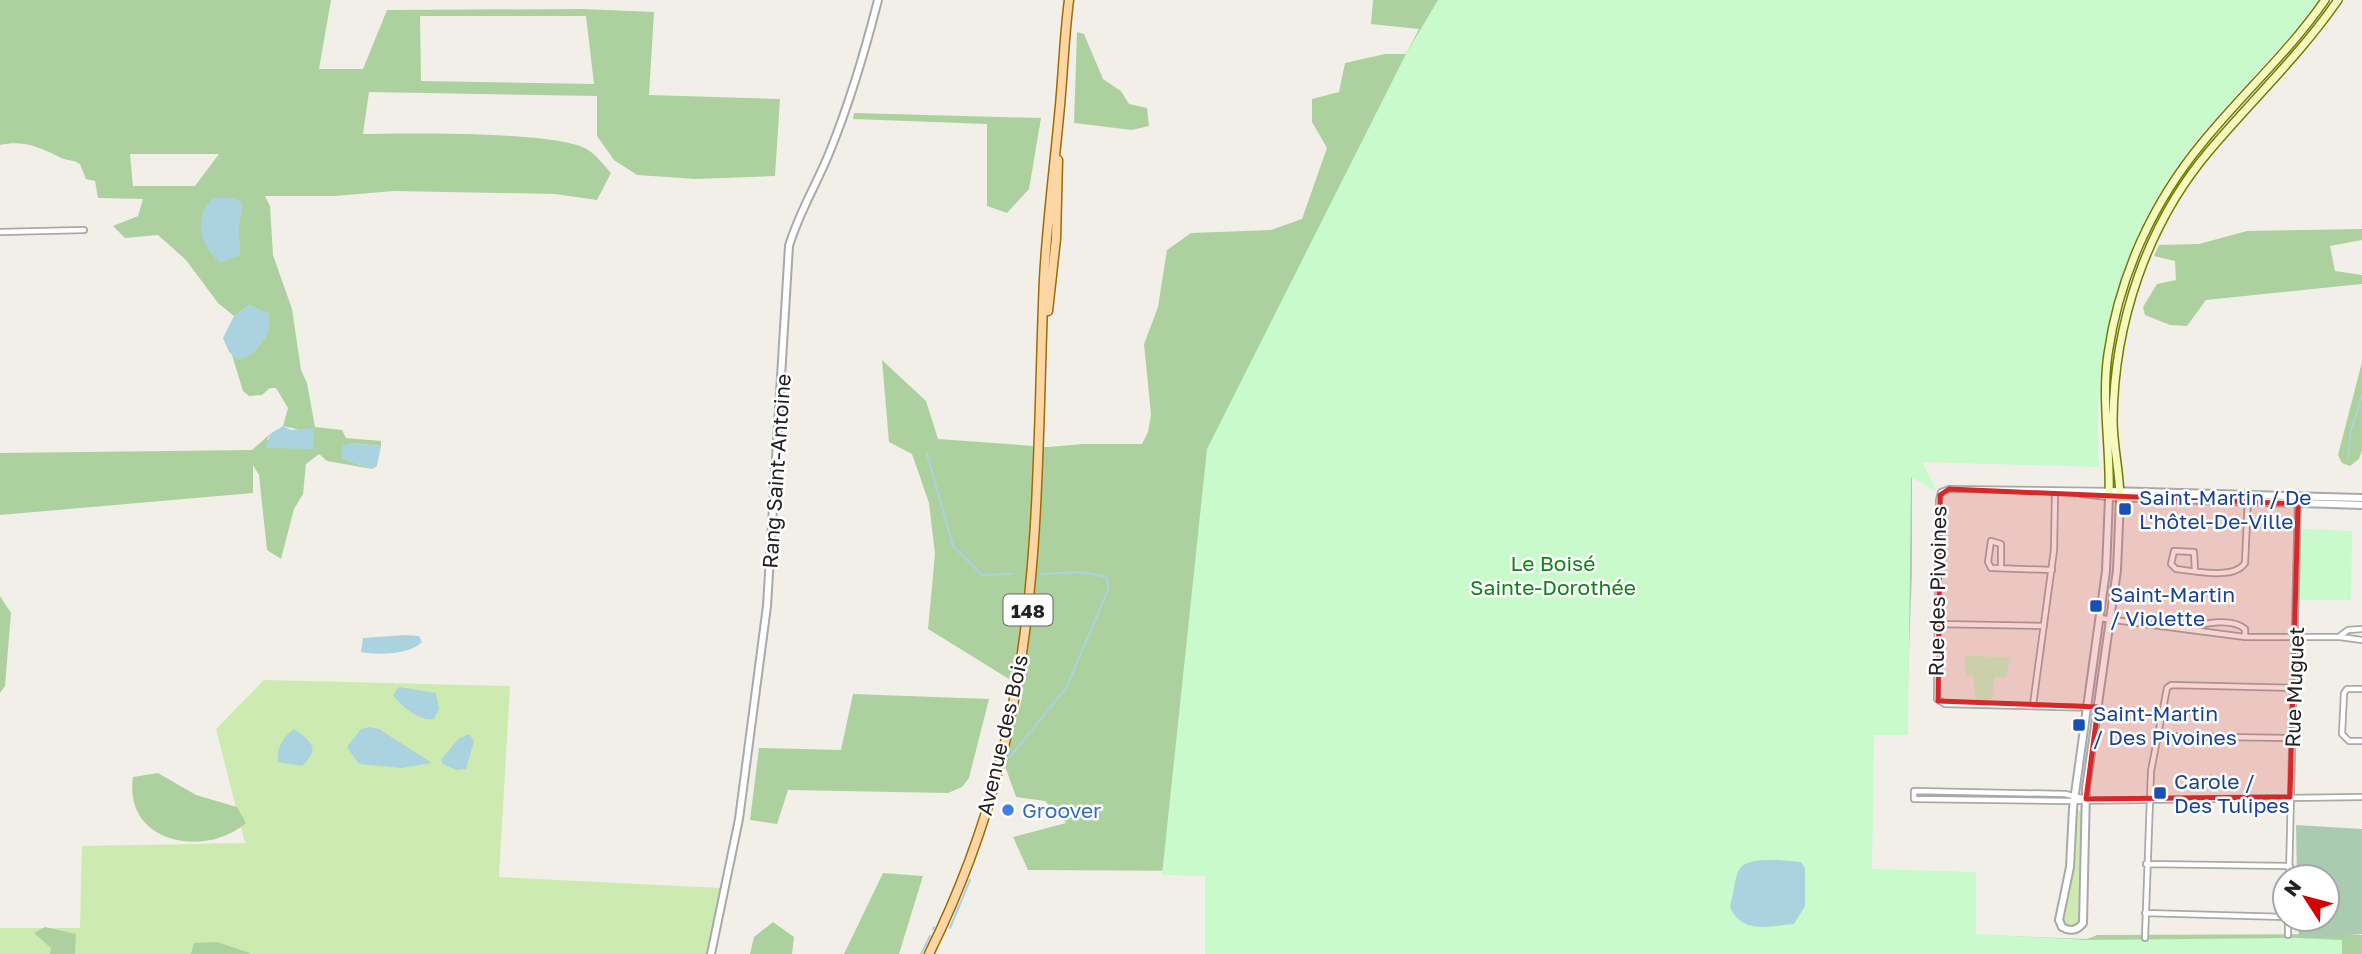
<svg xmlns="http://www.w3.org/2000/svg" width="2362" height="954" viewBox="0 0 2362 954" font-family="'Golos Text',sans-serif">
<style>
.grass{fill:#cdebb0}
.forest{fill:#add19e;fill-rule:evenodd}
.cemetery{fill:#aacbaf}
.park{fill:#c8facc}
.water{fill:#aad3df}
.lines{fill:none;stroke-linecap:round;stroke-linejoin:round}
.stream{stroke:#aad3df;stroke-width:2}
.minor-casing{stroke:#a9a9a9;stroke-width:8}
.tertiary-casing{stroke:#a9a9a9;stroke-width:10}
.secondary-casing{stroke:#707d05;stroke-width:10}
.primary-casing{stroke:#a06b00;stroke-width:11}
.minor{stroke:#fff;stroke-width:4.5}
.tertiary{stroke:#fff;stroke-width:6}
.secondary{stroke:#f7fabf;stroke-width:7}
.primary{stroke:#fcd6a4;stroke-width:8}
.marked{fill:#d62828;fill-opacity:0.2;stroke:#d62828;stroke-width:5;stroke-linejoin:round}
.transit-dot{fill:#1a4fb4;stroke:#fff;stroke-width:2.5}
.shop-dot{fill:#3f7fe0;stroke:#fff;stroke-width:2.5}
.labels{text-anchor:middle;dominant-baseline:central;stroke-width:5;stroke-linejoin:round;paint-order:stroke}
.shield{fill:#fff;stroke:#646464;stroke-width:2}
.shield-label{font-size:19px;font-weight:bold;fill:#222}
.street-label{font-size:21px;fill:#222;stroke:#fff}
.transit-label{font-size:21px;fill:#164399;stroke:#fff;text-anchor:start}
.park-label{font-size:21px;fill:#0c8416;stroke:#fff}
.shop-label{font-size:21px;fill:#366cbe;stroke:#fff;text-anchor:start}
</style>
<rect width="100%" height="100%" fill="#f2efe9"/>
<path class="grass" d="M 264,680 L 510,686 L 499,877 L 721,888 L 706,954 L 0,954 L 0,928 L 80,928 L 82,846 L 245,843 L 216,729 Z
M 2075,811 L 2082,811 L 2080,921 L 2069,927 L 2062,919 L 2073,865 Z"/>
<path class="forest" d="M 0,0 L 331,0 L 319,69 L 363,69 L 387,10 L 582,9 L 654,12 L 649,95 L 780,99 L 775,176 L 696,179 L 637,175 L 614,160 L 597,136 L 597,96 L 369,92 L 363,134 C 403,133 561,131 588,150 C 596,155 604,165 611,173 L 597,200 L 555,194 L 394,191 L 335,196 L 265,196 L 270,206 L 273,255 L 292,309 L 301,370 L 307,383 L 315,427 L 342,430 L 346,438 L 381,441 L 381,446 L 351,443 L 341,458 L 372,469 L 327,461 L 319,454 L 306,464 L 303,494 L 294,509 L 281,559 L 267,550 L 259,475 L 253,465 L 253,493 L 0,515 L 0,453 L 252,450 L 270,434 L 267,440 L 300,430 L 283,426 L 288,408 L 276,388 L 270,388 L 262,395 L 249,396 L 243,391 L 232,355 L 242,359 L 250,305 L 234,316 L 218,303 L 186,260 L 158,235 L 125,238 L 113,226 L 138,216 L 143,199 L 98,198 L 95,181 L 86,179 L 80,164 C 73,159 66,161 59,157 C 39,147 23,140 0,145 ZM 420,16 L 586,16 L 594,84 L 421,81 ZM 130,154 L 219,154 L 195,186 L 133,186 Z
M 1373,0 L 1722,0 L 1912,459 L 1912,572 L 1906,732 L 1702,725 L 1826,929 L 2087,939 L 2097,935 L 2341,934 L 2362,935 L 2362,954 L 1588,954 L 1210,871 L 1028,870 L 1013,837 L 1066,823 L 1045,801 L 1016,797 L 1004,763 L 1022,698 L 1009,679 L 928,629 L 935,554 L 929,503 L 912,454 L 889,442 L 882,360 L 926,401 L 938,439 L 1048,447 L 1083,444 L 1142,444 L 1148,432 L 1151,415 L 1144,344 L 1158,307 L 1167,250 L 1191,233 L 1271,230 L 1302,219 L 1327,148 L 1312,122 L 1312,99 L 1339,92 L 1345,63 L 1385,54 L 1406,54 L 1419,29 L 1371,24 Z
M 1077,32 L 1084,34 L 1103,79 L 1121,91 L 1129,104 L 1147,108 L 1149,126 L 1132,130 L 1074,123 Z
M 854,113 L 1041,118 L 1029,189 L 1007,213 L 987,206 L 987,124 L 853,119 Z
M 2362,229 L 2362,240 L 2330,246 L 2335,271 L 2362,275 L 2362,284 L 2206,300 L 2187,326 L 2170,325 L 2145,315 L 2143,307 L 2157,284 L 2176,280 L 2175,261 L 2154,256 L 2159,245 L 2199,244 L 2247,231 Z
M 2362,362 L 2362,450 L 2359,459 L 2350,466 L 2342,463 L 2338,455 Z
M 0,596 L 11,613 L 5,686 L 0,693 Z
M 853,694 L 989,699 L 969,778 L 962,787 L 948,793 L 788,790 L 777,824 L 750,820 L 759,748 L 841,750 Z
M 158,773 L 196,795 L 237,807 L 246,823 C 204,859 123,843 133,777 Z
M 883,873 L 923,876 L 899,954 L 844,954 Z
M 773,922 L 794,937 L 792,954 L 750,954 L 754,937 Z
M 45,927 L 76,934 L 75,954 L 50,954 L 51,948 L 34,933 Z
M 217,942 L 250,953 L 251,954 L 191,954 L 194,943 Z"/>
<path class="cemetery" d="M 2296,825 L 2362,829 L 2362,934 L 2299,938 L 2298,919 L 2327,919 L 2327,877 L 2297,877 Z"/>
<path class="park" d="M 1438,0 L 2318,0 C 2283,50 2238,89 2200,136 C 2121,231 2092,345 2099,467 L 1922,462 L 1937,492 L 1911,477 L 1908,735 L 1874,735 L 1872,869 L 1976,872 L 1976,934 L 2087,940 L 2299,938 L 2342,940 L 2342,954 L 1205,954 L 1205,876 L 1162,875 L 1207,449 L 1406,54 Z
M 2303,529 L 2352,531 L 2351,600 L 2297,600 L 2299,540 Z
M 1964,656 L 2011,657 L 2006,677 L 1995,677 L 1991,701 L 1976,701 L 1973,676 L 1966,675 Z"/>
<path class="water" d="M 213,198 L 233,198 L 242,202 C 243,212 240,217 239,226 C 238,237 242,245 239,256 L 220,263 C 200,243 192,220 213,198 Z
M 250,305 L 269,313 C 274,333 257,356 238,360 L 229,352 L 223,338 L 234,316 Z
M 283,426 L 291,430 L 314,428 L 313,449 L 266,448 L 270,434 Z
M 351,443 L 381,446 L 377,466 L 372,469 L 341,458 L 343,445 Z
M 405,635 L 419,636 L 422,642 C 410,655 377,655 361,652 L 363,638 Z
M 399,687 L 436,693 L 439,709 L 434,719 C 420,722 401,706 393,695 Z
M 370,727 L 379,729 L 432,763 L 402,768 L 359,764 L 347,747 L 361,729 Z
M 294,729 C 313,742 320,749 302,766 L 278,762 C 276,748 283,737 294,729 Z
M 469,734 L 474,741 L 466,769 L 457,770 L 443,764 L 441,760 L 458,739 Z
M 1777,860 L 1801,862 L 1805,868 L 1805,906 L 1794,924 C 1768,926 1743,935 1730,907 C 1740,871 1729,859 1777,860 Z"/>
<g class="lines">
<path class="stream" d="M 927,454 L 953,546 L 982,575 L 1013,574
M 2348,457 L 2351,430 L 2362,396
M 1010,757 L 1066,688 L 1108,590 L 1107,577 L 1081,572 L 1041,574
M 950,928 L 970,880
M 933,929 L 934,927
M 921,954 L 930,936"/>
<defs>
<path id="minor" d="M 0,232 L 84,230
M 2081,494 L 2109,497
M 2001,568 L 2001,544 L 1991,541 L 1988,562 L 1991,568 L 1993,568 L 2052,570
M 2195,571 L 2194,552 L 2174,551 L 2171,564 L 2176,569 C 2195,571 2234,580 2245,563 L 2248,498
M 2099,618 L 2245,637 L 2340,637 L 2362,640
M 1936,624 L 2044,626
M 2190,629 C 2204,622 2233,618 2245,629 L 2245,637
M 2340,636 L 2348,630 L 2362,629
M 2362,689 L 2347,689 L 2344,693 L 2342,734 L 2349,741 L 2362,741
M 2033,705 L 2054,550 L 2055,492
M 2097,708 L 1945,704 L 1937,699 L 1939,500 L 1941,492 L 1949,489 L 2109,491
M 2157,736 L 2293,738
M 2086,799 L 2065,794 L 1914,791 L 1914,799 L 2065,801 L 2362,797
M 2146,864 L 2290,866
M 2289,877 L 2298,497
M 2145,913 L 2285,917
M 2288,935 L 2288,919
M 2145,938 L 2151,771 L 2167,688 L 2171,685 L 2295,688"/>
<path id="tertiary" d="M 2109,491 L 2362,498
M 2120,499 L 2117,570 L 2086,789 L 2083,923 C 2078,930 2070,932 2062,927 L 2059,920 L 2070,867 L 2073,808 L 2106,571 L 2109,497 L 2362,505
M 711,954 L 739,819 L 767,606 L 789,246 C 799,212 817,184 830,151 C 850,102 865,51 878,0"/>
<path id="secondary" d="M 2109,497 C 2111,449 2101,402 2108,354 C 2119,276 2153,202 2203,142 C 2243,93 2289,52 2325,0
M 2120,499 C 2120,473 2113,446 2113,420 C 2114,323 2147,224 2210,150 C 2253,99 2300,55 2338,0"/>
<path id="primary" d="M 1048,311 L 1056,239 L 1058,160
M 929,954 C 970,871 1000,781 1016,689 C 1041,554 1038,415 1044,279 C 1047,224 1054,170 1059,116 C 1063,77 1064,38 1069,0"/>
</defs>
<use href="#minor" class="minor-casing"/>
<use href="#tertiary" class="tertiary-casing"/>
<use href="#secondary" class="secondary-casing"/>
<use href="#primary" class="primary-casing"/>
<use href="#minor" class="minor"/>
<use href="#tertiary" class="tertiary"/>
<use href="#secondary" class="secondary"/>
<use href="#primary" class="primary"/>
</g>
<path class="marked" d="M 1949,489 L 2298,504 L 2290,797 L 2086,799 L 2098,707 L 1938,701 L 1940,495 Z"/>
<g class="transit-dot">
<rect x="2118" y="502" width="14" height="14" rx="3.5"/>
<rect x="2089" y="599" width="14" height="14" rx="3.5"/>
<rect x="2072" y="718" width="14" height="14" rx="3.5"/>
<rect x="2153" y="786" width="14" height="14" rx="3.5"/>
</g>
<circle class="shop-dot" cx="1008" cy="810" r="7"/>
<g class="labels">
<rect class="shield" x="1003.5" y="594.5" width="49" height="31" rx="5"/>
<g class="shield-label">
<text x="1028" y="610">148</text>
</g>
<g class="street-label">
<text transform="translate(776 471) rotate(-86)">Rang Saint-Antoine</text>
<text transform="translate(1937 591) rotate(-89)">Rue des Pivoines</text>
<text transform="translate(2294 687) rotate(-88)">Rue Muguet</text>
<text transform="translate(1002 735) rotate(-77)">Avenue des Bois</text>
</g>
<g class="transit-label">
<text x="2139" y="497">Saint-Martin / De<tspan x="2139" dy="24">L'hôtel-De-Ville</tspan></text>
<text x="2110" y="594">Saint-Martin<tspan x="2110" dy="24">/ Violette</tspan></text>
<text x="2093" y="713">Saint-Martin<tspan x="2093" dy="24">/ Des Pivoines</tspan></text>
<text x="2174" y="781">Carole /<tspan x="2174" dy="24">Des Tulipes</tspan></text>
</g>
<g class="park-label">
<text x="1553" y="563">Le Boisé<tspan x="1553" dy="24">Sainte-Dorothée</tspan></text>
</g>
<g class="shop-label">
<text x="1022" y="810">Groover</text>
</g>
</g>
<g transform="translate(2306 898) rotate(306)"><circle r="33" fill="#ffffff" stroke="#a7a7a7" stroke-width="2"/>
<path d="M0-5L12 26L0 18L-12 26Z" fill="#d40000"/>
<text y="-10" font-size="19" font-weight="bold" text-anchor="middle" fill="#222222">N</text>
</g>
</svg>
